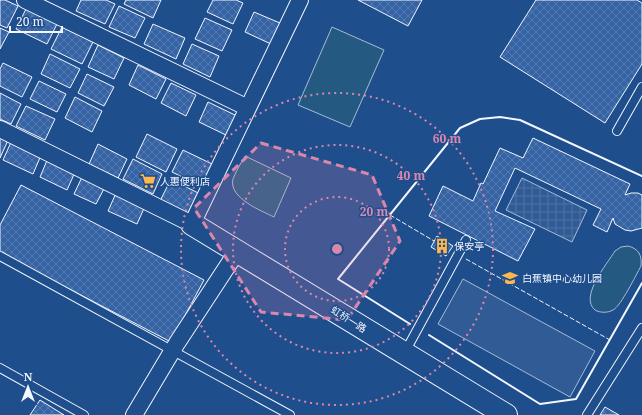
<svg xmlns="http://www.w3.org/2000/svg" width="642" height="415" viewBox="0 0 642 415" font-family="'Noto Serif','Noto Sans SC',serif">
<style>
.green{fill:#245a82;stroke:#a8bbd7}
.parking{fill:#305b95;stroke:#a8bbd7}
.plaza{fill:url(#plaza-grid);stroke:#a8bbd7}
.building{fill:url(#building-cross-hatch);stroke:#f2f6ff}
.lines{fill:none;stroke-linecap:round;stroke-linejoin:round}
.lane-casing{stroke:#f2f6ff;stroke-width:10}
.street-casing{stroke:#f2f6ff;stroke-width:18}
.secondary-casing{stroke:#f2f6ff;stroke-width:24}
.lane{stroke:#1f4e8c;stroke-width:8}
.street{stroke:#1f4e8c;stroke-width:16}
.secondary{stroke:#1f4e8c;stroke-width:22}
.fence{stroke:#f2f6ff;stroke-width:1;stroke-dasharray:5 2;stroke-linecap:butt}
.wall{stroke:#f2f6ff;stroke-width:2}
.marked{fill:#da87ad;fill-opacity:0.2;stroke:#da87ad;stroke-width:3;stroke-dasharray:8 5;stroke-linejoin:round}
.ring{fill:none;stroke:#da87ad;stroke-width:2;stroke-dasharray:2 4}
.labels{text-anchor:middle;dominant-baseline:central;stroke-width:3;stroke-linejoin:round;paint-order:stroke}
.poi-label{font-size:10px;fill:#f2f6ff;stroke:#1f4e8c;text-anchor:start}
.street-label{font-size:10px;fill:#f2f6ff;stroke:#1f4e8c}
.centre{fill:#da87ad;stroke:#1f4e8c;stroke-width:2}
.ring-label{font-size:12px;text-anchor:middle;font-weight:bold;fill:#da87ad;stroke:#1f4e8c;stroke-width:3;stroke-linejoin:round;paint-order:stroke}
</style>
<defs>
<pattern id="plaza-grid" width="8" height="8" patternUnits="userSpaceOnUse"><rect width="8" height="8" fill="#305b95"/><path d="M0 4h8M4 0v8" fill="none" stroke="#4e73a5"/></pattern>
<pattern id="building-cross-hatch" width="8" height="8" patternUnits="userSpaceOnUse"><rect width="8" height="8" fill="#3563a3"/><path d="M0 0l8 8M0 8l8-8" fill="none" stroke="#537ab1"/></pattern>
</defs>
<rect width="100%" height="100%" fill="#1f4e8c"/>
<path class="green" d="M 332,27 L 384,50 L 350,127 L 298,105 Z
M 245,156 L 291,178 L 274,217 C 262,211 228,198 233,179 C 236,171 241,163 245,156 Z
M 628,246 C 639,249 642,255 641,266 C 636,275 621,306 613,310 C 608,313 600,313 595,310 C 579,297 607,264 615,251 L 621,247 Z"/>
<path class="parking" d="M 463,279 L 595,351 L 570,397 L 438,324 Z"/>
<path class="plaza" d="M 522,178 L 587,210 L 572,242 L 506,210 Z"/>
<path class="building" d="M 0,0 L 5,0 L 18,6 L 7,28 L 0,25 Z
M 81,0 L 106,0 L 115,4 L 105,24 L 76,11 Z
M 126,0 L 161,0 L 153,18 L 124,4 Z
M 213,0 L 236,0 L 243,3 L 233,24 L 207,12 Z
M 358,0 L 422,0 L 408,26 Z
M 536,0 L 637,0 L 642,3 L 642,64 L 605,123 L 500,57 Z
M 119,6 L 145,18 L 135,38 L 109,27 Z
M 26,9 L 57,24 L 47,44 L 16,29 Z
M 254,12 L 280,23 L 271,44 L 245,32 Z
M 205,18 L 232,30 L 222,51 L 195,39 Z
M 153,24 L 185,38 L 176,59 L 144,44 Z
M 62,27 L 93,42 L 82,64 L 51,49 Z
M 0,28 L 9,32 L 0,49 Z
M 192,44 L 219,56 L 210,77 L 183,64 Z
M 98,45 L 124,58 L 114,79 L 88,67 Z
M 50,54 L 80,69 L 70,88 L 41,74 Z
M 3,63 L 32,77 L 22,97 L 0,86 L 0,69 Z
M 138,65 L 166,79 L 156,99 L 129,85 Z
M 87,74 L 114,87 L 104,106 L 78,93 Z
M 39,81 L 66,94 L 57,112 L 30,99 Z
M 171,83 L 196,95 L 186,116 L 161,103 Z
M 0,93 L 21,104 L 11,124 L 0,119 Z
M 75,97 L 102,111 L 92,132 L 65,118 Z
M 208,102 L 237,116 L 228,136 L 199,122 Z
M 26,106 L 55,119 L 45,140 L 16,126 Z
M 0,134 L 9,138 L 0,158 Z
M 147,134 L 177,149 L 166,172 L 136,157 Z
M 533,138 L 630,184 L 625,195 L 631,193 L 638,193 L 642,195 L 642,228 L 631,231 L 625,230 L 615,224 L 613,218 L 607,232 L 593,225 L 601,209 L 515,168 L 495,211 L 535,229 L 518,261 L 429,216 L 443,186 L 473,201 L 481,183 L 483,184 L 500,148 L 523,158 Z
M 12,140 L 42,153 L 33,174 L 3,160 Z
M 98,144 L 127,159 L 118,178 L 89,164 Z
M 183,150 L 212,164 L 201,186 L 172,172 Z
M 48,158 L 76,170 L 67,190 L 40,177 Z
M 133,159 L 162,174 L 153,194 L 123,179 Z
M 83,175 L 106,185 L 96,204 L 74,194 Z
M 171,179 L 200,194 L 190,215 L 160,201 Z
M 21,185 L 204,280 L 171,342 L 0,253 L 0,225 Z
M 117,191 L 146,204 L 137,224 L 108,211 Z
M 437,236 L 453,246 L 446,256 L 431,247 Z
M 40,400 L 64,415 L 30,415 Z
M 605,407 L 619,415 L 600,415 Z"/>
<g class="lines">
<defs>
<path id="lane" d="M 617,131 L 642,87
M 0,256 L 290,415
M 405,352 L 466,240
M 0,368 L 84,415
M 587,415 L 642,328"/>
<path id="street" d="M 25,0 L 248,108
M 0,129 L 192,224 L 300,0
M 134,415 L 177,343 L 238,250"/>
<path id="secondary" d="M 192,224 L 506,415"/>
</defs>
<use href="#lane" class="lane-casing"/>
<use href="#street" class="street-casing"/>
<use href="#secondary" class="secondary-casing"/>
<use href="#lane" class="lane"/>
<use href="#street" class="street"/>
<use href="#secondary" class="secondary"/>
<path class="fence" d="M 390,215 L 434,241
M 466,259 L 610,340"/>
<path class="wall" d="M 410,324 L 338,279 L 460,128 L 480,119 L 500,117 L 520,120 L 642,176
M 429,335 L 540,404 L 576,399 L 642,283"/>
</g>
<path class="marked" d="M 261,143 L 372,175 L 400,241 L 347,320 L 261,312 L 194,208 Z"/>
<g class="ring">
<circle cx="337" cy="249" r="52"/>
<circle cx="337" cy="249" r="104"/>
<circle cx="337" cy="249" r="156"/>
</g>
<defs>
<symbol id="supermarket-bare" viewBox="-9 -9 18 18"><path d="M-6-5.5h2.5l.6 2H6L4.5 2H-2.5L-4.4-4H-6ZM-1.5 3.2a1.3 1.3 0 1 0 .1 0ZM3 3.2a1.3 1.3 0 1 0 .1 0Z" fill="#ffb74d" stroke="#1f4e8c" stroke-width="2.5" paint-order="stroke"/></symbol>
<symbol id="building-bare" viewBox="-9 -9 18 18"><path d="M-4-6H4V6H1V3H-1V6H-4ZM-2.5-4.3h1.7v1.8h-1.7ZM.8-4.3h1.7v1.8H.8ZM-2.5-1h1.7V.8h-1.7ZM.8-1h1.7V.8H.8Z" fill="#ffb74d" stroke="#1f4e8c" stroke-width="2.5" paint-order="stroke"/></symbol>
<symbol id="school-bare" viewBox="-9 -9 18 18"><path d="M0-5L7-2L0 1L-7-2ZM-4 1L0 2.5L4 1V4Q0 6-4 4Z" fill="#ffb74d" stroke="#1f4e8c" stroke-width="2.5" paint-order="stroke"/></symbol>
</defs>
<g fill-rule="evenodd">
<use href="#supermarket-bare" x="137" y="170" width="22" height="22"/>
<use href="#building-bare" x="431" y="235" width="22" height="22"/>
<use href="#school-bare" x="499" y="267" width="22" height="22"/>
</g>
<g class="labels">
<g class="poi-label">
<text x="160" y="181">人惠便利店</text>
<text x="454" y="246">保安亭</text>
<text x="522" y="278">白蕉镇中心幼儿园</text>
</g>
<g class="street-label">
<text transform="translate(349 319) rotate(32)">虹桥一路</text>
</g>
</g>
<circle cx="337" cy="249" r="6" class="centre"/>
<g class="ring-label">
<text x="447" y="143">60 m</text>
<text x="411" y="180">40 m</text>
<text x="374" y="216">20 m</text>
</g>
<g transform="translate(28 387)" stroke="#1f4e8c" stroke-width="3" paint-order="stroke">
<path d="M0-3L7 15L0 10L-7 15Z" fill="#f2f6ff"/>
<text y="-6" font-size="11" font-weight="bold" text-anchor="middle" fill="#f2f6ff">N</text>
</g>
<path d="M10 26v6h52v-6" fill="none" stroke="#f2f6ff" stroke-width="2"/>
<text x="16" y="26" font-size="12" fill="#f2f6ff" stroke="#1f4e8c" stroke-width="3" paint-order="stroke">20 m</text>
</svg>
